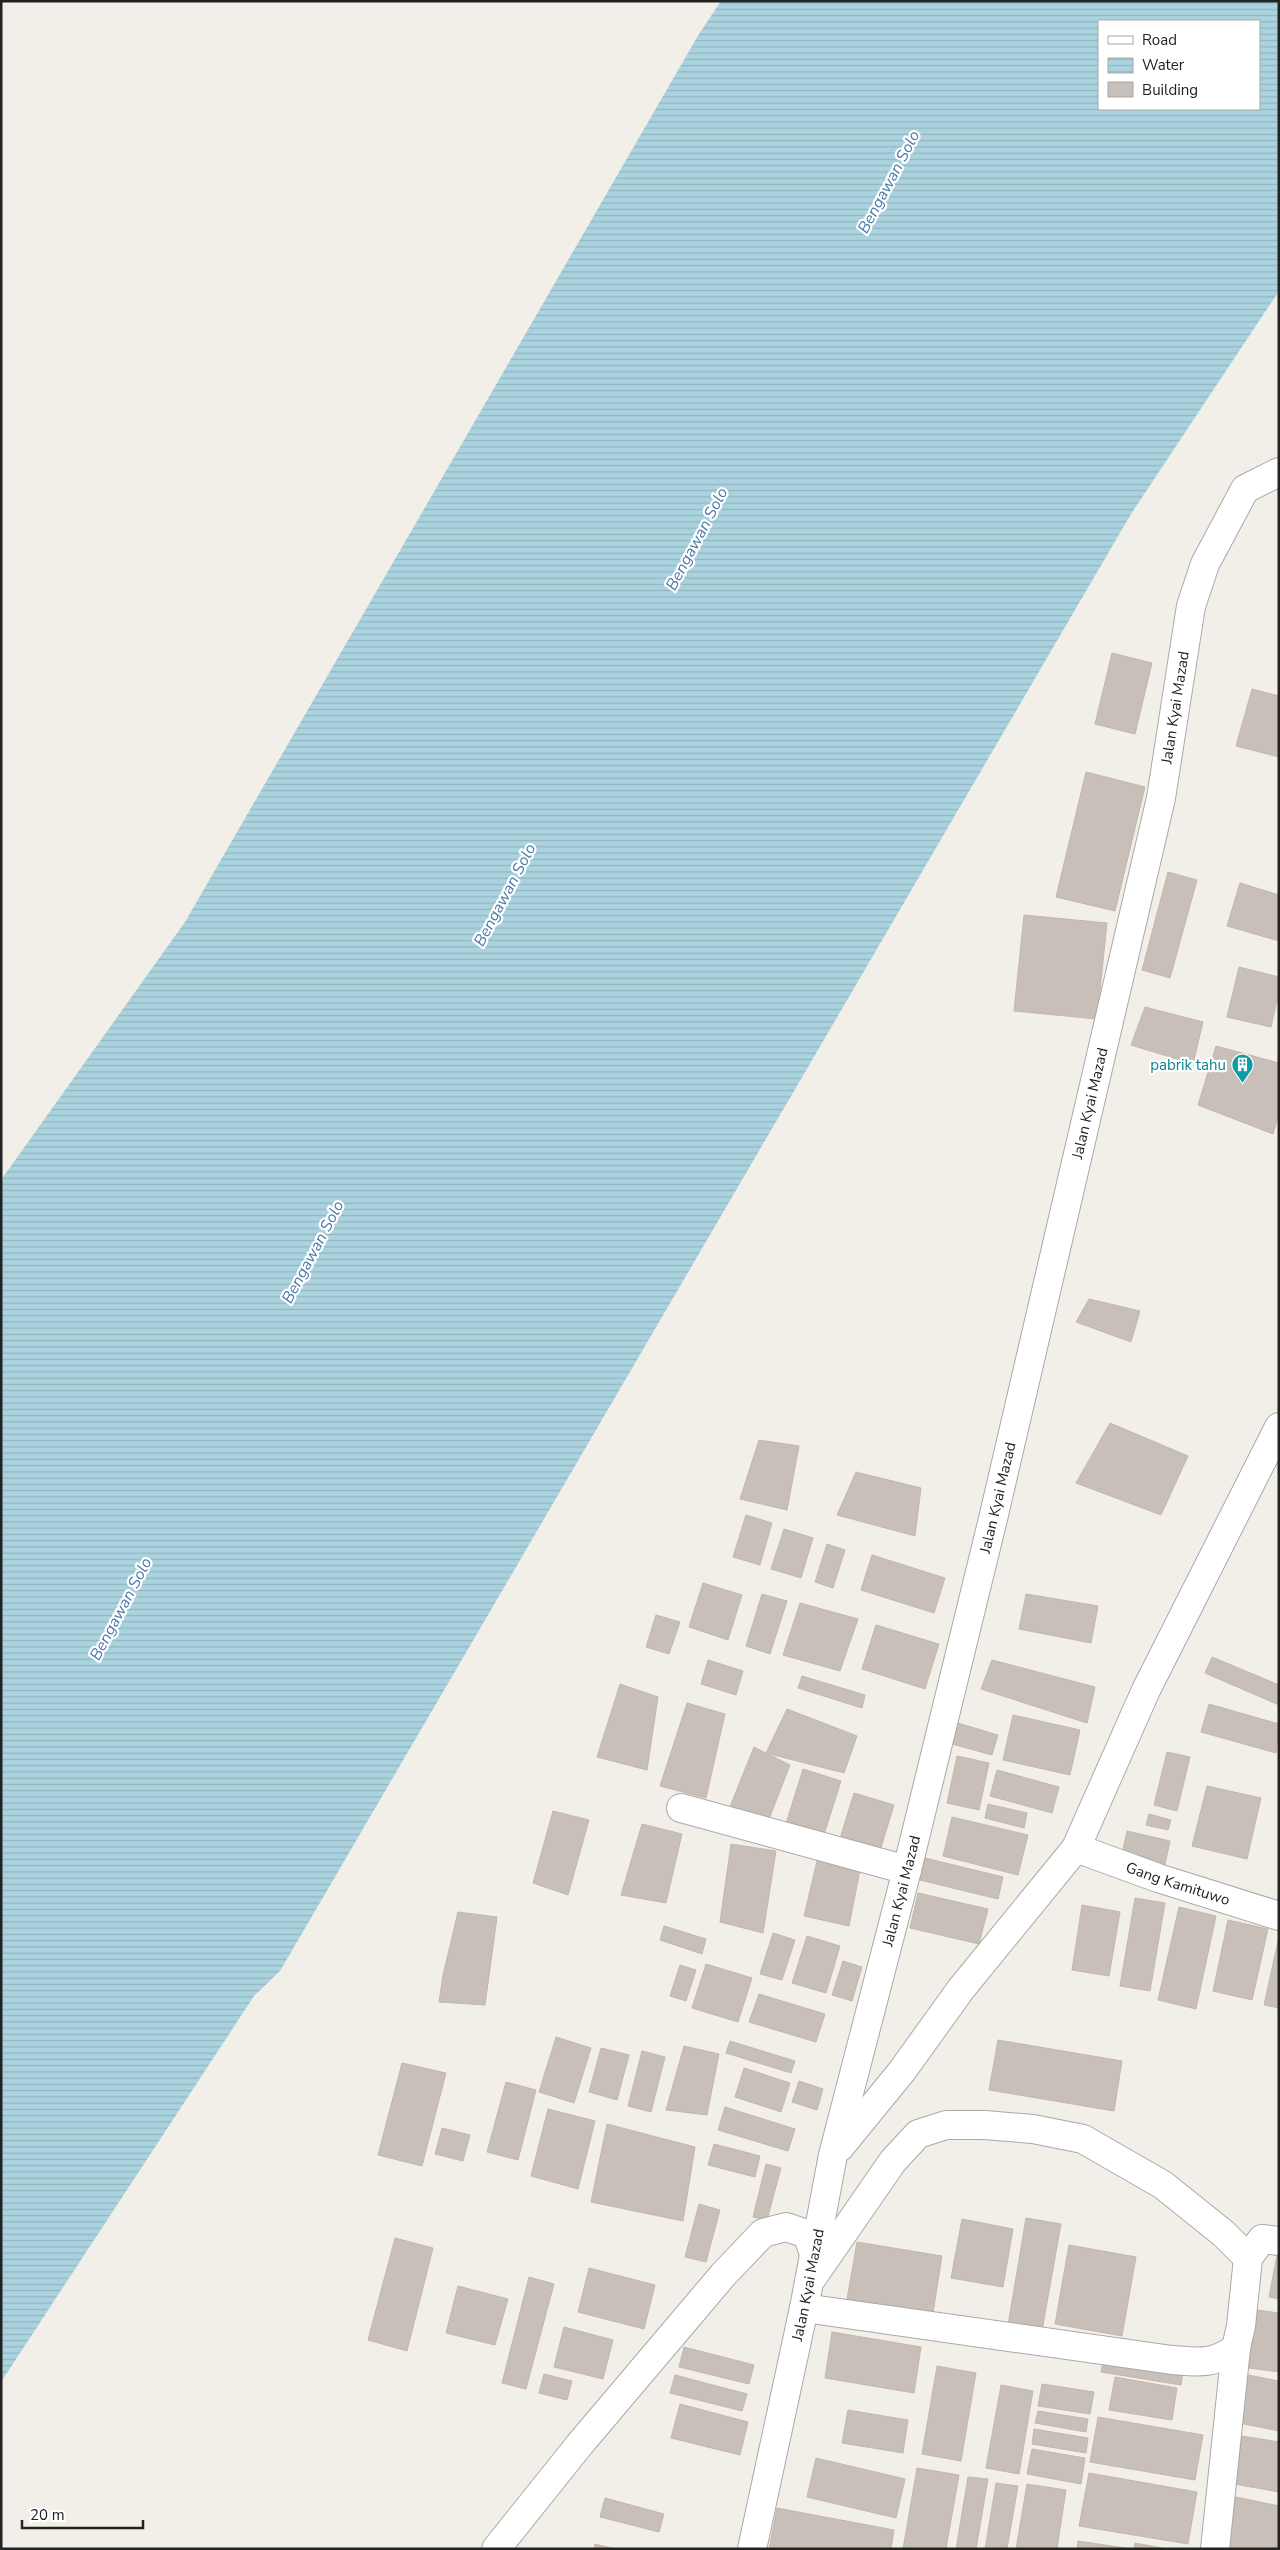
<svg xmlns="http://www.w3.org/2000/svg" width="1280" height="2550" viewBox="0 0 1280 2550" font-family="'Nunito Sans',sans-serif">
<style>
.water{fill:url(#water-rules);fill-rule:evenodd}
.building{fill:#c7bfb8;stroke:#c4b6ab}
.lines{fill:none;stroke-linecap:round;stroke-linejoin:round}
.minor-casing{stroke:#a9a9a9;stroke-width:30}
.minor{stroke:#fff;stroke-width:28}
.labels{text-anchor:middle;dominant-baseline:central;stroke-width:4.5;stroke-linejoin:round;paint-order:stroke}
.street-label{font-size:15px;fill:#222;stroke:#fff}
.culture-label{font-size:15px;fill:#0d838f;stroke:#fff;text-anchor:end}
.water-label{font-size:16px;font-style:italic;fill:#4a7aab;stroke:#fff}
</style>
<defs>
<pattern id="water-rules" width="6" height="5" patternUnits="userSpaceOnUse" patternTransform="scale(1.25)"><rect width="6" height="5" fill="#aad3df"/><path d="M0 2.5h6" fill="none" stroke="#92b5bf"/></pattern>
</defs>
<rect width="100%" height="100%" fill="#f2efe9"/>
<path class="water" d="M 721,1 L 1279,1 L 1279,291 L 1131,514 L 280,1971 L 254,1996 L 1,2382 L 1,1180 L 185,922 L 699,34 ZM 1099,21 L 1259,21 L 1259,109 L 1099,109 Z"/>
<path class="building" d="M 1112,653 L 1152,663 L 1135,734 L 1095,724 Z
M 1252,689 L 1279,696 L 1279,757 L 1236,746 Z
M 1086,772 L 1145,787 L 1115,911 L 1056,897 Z
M 1168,872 L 1197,880 L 1170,978 L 1142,970 Z
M 1240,883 L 1279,895 L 1279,941 L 1227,926 Z
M 1024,915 L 1107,923 L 1097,1019 L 1014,1011 Z
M 1239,967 L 1279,977 L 1279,992 L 1271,1027 L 1227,1017 Z
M 1145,1007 L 1203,1022 L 1193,1064 L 1131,1045 Z
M 1216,1046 L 1279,1063 L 1279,1114 L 1273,1134 L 1198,1105 Z
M 1089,1299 L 1140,1311 L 1131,1342 L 1076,1322 Z
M 1110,1423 L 1188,1456 L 1161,1515 L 1076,1483 Z
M 759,1440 L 799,1446 L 787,1510 L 740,1499 Z
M 856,1472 L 921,1488 L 915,1536 L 837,1515 Z
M 746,1515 L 772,1523 L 760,1565 L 733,1557 Z
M 784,1529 L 813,1538 L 801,1578 L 771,1569 Z
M 827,1544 L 845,1550 L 833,1588 L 815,1582 Z
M 872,1555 L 945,1578 L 934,1613 L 861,1590 Z
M 703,1583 L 742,1595 L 728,1640 L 689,1627 Z
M 762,1594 L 787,1601 L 770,1654 L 746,1646 Z
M 1026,1594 L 1098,1606 L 1091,1643 L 1019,1629 Z
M 800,1603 L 858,1619 L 840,1671 L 783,1655 Z
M 656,1615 L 680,1622 L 669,1654 L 646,1647 Z
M 876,1625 L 939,1644 L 925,1689 L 862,1669 Z
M 1212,1657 L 1279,1685 L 1279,1705 L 1205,1673 Z
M 708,1660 L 743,1671 L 736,1695 L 701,1684 Z
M 992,1660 L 1095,1687 L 1087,1723 L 981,1689 Z
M 802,1676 L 865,1695 L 862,1708 L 798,1688 Z
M 620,1684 L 658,1697 L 647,1770 L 597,1757 Z
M 687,1703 L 725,1714 L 706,1798 L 660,1786 Z
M 1209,1704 L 1279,1724 L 1276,1753 L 1201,1732 Z
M 787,1709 L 857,1736 L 844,1773 L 766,1753 Z
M 1013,1715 L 1080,1730 L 1070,1775 L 1003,1760 Z
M 951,1721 L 998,1735 L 992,1755 L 945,1742 Z
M 754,1747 L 790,1765 L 767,1824 L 727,1814 Z
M 1167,1752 L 1190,1757 L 1177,1811 L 1154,1805 Z
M 957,1756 L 989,1763 L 979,1810 L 947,1803 Z
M 803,1769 L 841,1781 L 822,1841 L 784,1830 Z
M 997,1770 L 1059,1787 L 1052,1813 L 990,1796 Z
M 1207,1786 L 1261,1798 L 1247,1859 L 1192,1846 Z
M 854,1793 L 894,1805 L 879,1854 L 839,1842 Z
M 988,1804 L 1027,1813 L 1024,1828 L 985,1818 Z
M 553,1811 L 589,1820 L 568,1895 L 533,1883 Z
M 1149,1814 L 1171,1820 L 1168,1830 L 1146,1825 Z
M 952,1817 L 1028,1835 L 1018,1875 L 943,1856 Z
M 642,1824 L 682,1834 L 666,1903 L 621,1895 Z
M 1127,1831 L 1170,1841 L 1164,1869 L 1121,1859 Z
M 731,1844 L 776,1851 L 763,1933 L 720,1922 Z
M 818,1857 L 860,1870 L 849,1926 L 804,1916 Z
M 925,1858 L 1003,1877 L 998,1899 L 920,1880 Z
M 918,1893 L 988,1909 L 979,1944 L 910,1928 Z
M 1135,1898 L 1165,1903 L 1150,1991 L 1120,1986 Z
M 1082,1905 L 1120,1912 L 1109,1976 L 1072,1970 Z
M 1179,1907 L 1216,1916 L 1196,2009 L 1158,2000 Z
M 458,1912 L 497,1917 L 485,2005 L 439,2002 L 443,1975 Z
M 1228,1920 L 1268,1929 L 1252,2000 L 1213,1991 Z
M 664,1926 L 706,1939 L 702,1954 L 660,1940 Z
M 773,1933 L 795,1940 L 782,1980 L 760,1974 Z
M 807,1936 L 840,1946 L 826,1993 L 792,1983 Z
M 1278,1941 L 1279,1941 L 1279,2008 L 1264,2005 Z
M 843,1961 L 862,1967 L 852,2001 L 832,1995 Z
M 706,1964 L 752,1978 L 738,2022 L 692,2008 Z
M 680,1965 L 696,1970 L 686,2001 L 670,1996 Z
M 759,1994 L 825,2014 L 816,2042 L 749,2022 Z
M 556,2037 L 591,2048 L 574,2103 L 539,2092 Z
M 998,2040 L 1122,2061 L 1114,2111 L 989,2090 Z
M 730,2041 L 795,2061 L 791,2073 L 726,2053 Z
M 684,2046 L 719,2054 L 707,2115 L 666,2110 Z
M 601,2048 L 629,2055 L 617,2100 L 589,2092 Z
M 642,2051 L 665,2057 L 651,2112 L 628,2106 Z
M 402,2063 L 446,2073 L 422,2166 L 378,2155 Z
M 744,2068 L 790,2083 L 781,2112 L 735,2097 Z
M 799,2081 L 823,2089 L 817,2110 L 792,2102 Z
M 506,2082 L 536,2090 L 518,2160 L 487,2152 Z
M 725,2107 L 795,2129 L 788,2151 L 718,2130 Z
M 548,2109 L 595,2121 L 578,2189 L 531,2176 Z
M 607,2124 L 695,2147 L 683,2221 L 591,2202 Z
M 442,2128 L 470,2135 L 463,2161 L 435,2154 Z
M 714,2144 L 760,2156 L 755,2177 L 708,2165 Z
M 766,2164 L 781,2168 L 767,2220 L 753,2217 Z
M 699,2204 L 720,2210 L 706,2262 L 685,2257 Z
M 1026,2218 L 1061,2224 L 1042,2331 L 1008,2325 Z
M 962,2219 L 1013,2229 L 1003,2287 L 951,2278 Z
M 395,2238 L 433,2248 L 407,2351 L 368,2340 Z
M 857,2242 L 942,2256 L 933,2313 L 847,2299 Z
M 1069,2245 L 1136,2257 L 1122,2336 L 1055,2324 Z
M 1278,2250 L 1279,2251 L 1279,2299 L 1269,2297 Z
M 589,2268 L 655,2285 L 644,2329 L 578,2312 Z
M 529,2277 L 554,2284 L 526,2389 L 502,2383 Z
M 458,2286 L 508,2299 L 495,2345 L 446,2333 Z
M 1257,2310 L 1279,2313 L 1279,2372 L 1249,2368 Z
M 564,2327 L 613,2340 L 603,2379 L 554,2367 Z
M 832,2332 L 921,2347 L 914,2393 L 825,2378 Z
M 684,2347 L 754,2365 L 749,2384 L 679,2367 Z
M 1104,2357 L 1183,2371 L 1181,2385 L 1101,2372 Z
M 937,2366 L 976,2373 L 961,2461 L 922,2454 Z
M 544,2374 L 572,2381 L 567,2400 L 539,2393 Z
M 675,2375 L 747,2394 L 742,2411 L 670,2393 Z
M 1248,2375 L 1279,2381 L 1279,2431 L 1239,2423 Z
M 1115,2377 L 1177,2388 L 1172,2420 L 1109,2410 Z
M 1042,2384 L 1094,2392 L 1090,2414 L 1038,2406 Z
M 1001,2385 L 1033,2391 L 1019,2474 L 986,2468 Z
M 680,2404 L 748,2422 L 740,2455 L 671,2438 Z
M 848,2410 L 908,2420 L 903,2453 L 842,2443 Z
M 1038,2411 L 1088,2419 L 1086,2432 L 1035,2423 Z
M 1098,2417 L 1203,2435 L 1195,2480 L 1090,2462 Z
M 1034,2429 L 1088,2438 L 1086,2453 L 1032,2444 Z
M 1242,2436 L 1279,2442 L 1279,2492 L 1234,2484 Z
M 1032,2449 L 1085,2458 L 1081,2484 L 1027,2474 Z
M 816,2458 L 905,2479 L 896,2518 L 807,2497 Z
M 917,2468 L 959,2475 L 946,2549 L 903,2549 Z
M 1089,2473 L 1197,2492 L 1188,2544 L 1079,2526 Z
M 968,2477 L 988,2479 L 976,2549 L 956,2549 Z
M 996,2483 L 1018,2486 L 1007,2549 L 985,2549 Z
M 1027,2484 L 1066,2490 L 1057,2549 L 1016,2549 Z
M 1236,2497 L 1279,2506 L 1279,2549 L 1225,2549 Z
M 605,2498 L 664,2514 L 659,2532 L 600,2517 Z
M 777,2508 L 894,2530 L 891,2549 L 769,2549 Z
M 1078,2541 L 1125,2548 L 1077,2549 Z
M 1135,2543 L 1162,2548 L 1162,2549 L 1134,2549 Z
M 595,2544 L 615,2549 L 594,2549 Z"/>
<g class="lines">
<defs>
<g id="minor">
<path d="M 681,1808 L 907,1870"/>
<path id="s1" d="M 1076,1848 L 1158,1878 L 1279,1916"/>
<path d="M 840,2147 L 902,2071 L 961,1989 L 1076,1848 L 1146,1690 L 1279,1427"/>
<path d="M 812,2278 L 893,2161 L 918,2134 L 946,2125 L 984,2125 L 1033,2129 L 1083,2139 L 1163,2185 L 1224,2234 L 1248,2258"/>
<path d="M 804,2308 L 1172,2360 C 1199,2362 1213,2365 1236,2348 L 1241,2326 L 1248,2258 L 1262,2239 L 1279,2241"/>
<path d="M 496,2549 L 580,2444 L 723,2275 L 763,2233 L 786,2227 L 807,2234 L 813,2251"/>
<path id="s2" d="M 752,2549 L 804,2308 L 833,2155 L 907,1870 L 992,1523 L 1161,798 L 1191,606 L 1205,564 L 1245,489 L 1279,472"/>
<path d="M 1215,2549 L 1236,2348"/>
</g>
</defs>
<use href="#minor" class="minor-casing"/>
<use href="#minor" class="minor"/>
</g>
<defs>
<symbol id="building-pin" viewBox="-11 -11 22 30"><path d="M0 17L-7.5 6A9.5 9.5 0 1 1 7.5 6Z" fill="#0f9aa8" stroke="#fff"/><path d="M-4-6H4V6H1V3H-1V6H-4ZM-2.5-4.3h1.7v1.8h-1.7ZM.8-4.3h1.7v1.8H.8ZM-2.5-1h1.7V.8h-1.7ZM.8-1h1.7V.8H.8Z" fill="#fff"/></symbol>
</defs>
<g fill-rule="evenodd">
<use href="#building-pin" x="1230" y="1052" width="25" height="34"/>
</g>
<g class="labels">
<g class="street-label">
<text stroke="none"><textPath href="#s2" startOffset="1890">Jalan Kyai Mazad</textPath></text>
<text stroke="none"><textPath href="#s2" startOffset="1485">Jalan Kyai Mazad</textPath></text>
<text stroke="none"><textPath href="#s2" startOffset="1080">Jalan Kyai Mazad</textPath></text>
<text stroke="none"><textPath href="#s1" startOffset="108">Gang Kamituwo</textPath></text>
<text stroke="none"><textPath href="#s2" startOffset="675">Jalan Kyai Mazad</textPath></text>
<text stroke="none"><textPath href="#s2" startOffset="270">Jalan Kyai Mazad</textPath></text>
</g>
<g class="culture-label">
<text x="1226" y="1065">pabrik tahu</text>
</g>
<g class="water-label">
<text transform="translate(889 182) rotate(-62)">Bengawan Solo</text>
<text transform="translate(697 539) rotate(-62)">Bengawan Solo</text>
<text transform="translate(505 895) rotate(-62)">Bengawan Solo</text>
<text transform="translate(313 1252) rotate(-62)">Bengawan Solo</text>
<text transform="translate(121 1609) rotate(-62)">Bengawan Solo</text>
</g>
</g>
<rect width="1280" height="2550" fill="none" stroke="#222222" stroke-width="5"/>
<rect x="1098" y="20" width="162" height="90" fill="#ffffff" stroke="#a7a7a7"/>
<rect x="1108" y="36" width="25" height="8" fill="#ffffff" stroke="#a7a7a7"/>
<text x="1142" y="45" font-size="15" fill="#222222">Road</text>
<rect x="1108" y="58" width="25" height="15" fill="url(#water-rules)" stroke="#a7a7a7"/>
<text x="1142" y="70" font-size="15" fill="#222222">Water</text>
<rect x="1108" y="82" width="25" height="15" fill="#c7bfb8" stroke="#a7a7a7"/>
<text x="1142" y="95" font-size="15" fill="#222222">Building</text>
<path d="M22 2520v8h121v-8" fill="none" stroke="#222222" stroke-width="2.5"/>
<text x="30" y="2520" font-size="15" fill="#222222" stroke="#ffffff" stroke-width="4" paint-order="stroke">20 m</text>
</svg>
